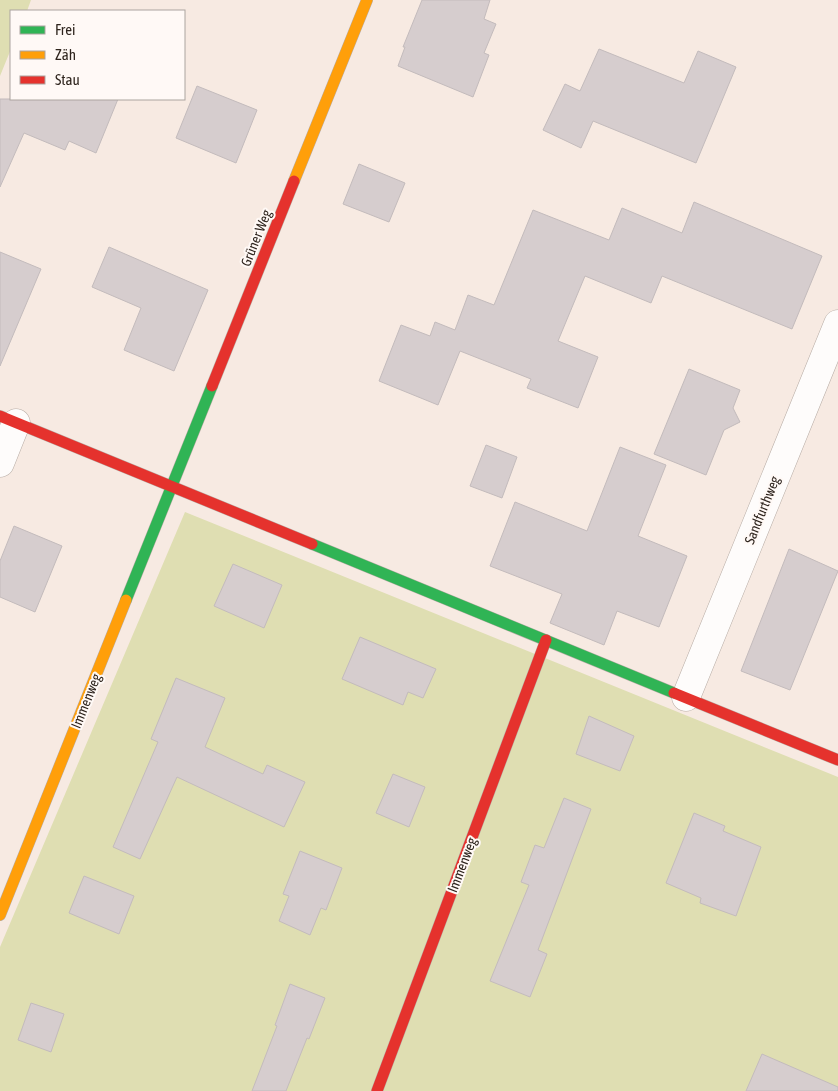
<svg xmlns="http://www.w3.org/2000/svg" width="838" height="1091" viewBox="0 0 838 1091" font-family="'Asap Condensed',sans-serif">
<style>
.green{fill:#dfdeb2}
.building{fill:#d6cdce;stroke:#c3bbbc}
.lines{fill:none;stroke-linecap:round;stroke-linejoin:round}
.street-casing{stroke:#b8ada6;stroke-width:29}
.fast-casing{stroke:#b8ada6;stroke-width:12}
.slow-casing{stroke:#b8ada6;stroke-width:12}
.jam-casing{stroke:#b8ada6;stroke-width:12}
.street{stroke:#fefcfb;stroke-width:28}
.fast{stroke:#30b455;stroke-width:11}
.slow{stroke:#ff9f0a;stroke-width:11}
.jam{stroke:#e5322d;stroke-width:11}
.labels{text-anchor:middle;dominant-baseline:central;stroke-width:4;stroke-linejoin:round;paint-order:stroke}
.street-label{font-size:14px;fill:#2e241d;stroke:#fff9f6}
</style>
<rect width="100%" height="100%" fill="#f7eae2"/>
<path class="green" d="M 0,0 L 31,0 L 27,11 L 11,11 L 11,49 L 0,76 Z
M 185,512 L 838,777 L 838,1091 L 0,1091 L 0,947 Z"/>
<path class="building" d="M 422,0 L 490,0 L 484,19 L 496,24 L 484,53 L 489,55 L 473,97 L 398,66 L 405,47 L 403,47 Z
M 599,49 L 684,83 L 698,51 L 736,67 L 696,163 L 593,121 L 581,148 L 543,130 L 565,84 L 580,91 Z
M 197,86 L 257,110 L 236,163 L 176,138 Z
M 0,99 L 118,99 L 96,153 L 69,141 L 65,150 L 24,133 L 0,187 Z
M 359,164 L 405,183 L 389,222 L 343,204 Z
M 694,202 L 822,256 L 792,329 L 662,276 L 651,303 L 585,276 L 558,341 L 598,357 L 578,408 L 527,388 L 531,379 L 460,351 L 438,405 L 379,381 L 401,325 L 430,336 L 435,322 L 455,330 L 468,295 L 494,305 L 533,210 L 609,240 L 622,208 L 682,233 Z
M 109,247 L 208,290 L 174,371 L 124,350 L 141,308 L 92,287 Z
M 0,252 L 41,269 L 0,366 Z
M 689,369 L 740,390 L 733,408 L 740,422 L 724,430 L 706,475 L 654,454 Z
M 486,445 L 517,457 L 502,498 L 470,486 Z
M 620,447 L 666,465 L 638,536 L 687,556 L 659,627 L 617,611 L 604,645 L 550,623 L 562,594 L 490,566 L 515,502 L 587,531 Z
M 14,526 L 62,546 L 35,612 L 0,597 L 0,561 Z
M 789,549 L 838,571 L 790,690 L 741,671 Z
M 233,564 L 282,585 L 264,628 L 214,606 Z
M 360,637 L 436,669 L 423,698 L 408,692 L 403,705 L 342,679 Z
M 176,678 L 225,698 L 205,747 L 263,774 L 267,765 L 305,782 L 284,827 L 177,777 L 140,859 L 113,847 L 158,742 L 151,739 Z
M 589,716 L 634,736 L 620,771 L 576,754 Z
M 393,774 L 425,787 L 409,827 L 376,813 Z
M 564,798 L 591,809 L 538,950 L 547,954 L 530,997 L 490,981 L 529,885 L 521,882 L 535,845 L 544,848 Z
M 694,813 L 725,826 L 723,831 L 761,847 L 736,916 L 700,903 L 701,898 L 666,883 Z
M 300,851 L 342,868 L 326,910 L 321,908 L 310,935 L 279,921 L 289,896 L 283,894 Z
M 84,876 L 134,896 L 119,934 L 69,913 Z
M 290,984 L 325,998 L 309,1039 L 307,1038 L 286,1091 L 252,1091 L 277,1026 L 275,1025 Z
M 31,1003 L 64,1014 L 51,1052 L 18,1040 Z
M 762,1054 L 838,1087 L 838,1091 L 746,1091 Z"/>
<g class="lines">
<defs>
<path id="street" d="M 0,463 L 16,423
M 686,697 L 838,324"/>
<path id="fast" d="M 312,544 L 674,693
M 126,600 L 212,386"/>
<path id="slow" d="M 294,181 L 367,0
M 0,915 L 126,600"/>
<path id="jam" d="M 212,386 L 294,181
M 0,416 L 312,544
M 674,693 L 838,760
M 377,1091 L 546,640"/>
</defs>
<use href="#street" class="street-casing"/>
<use href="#fast" class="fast-casing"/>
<use href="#slow" class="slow-casing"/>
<use href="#jam" class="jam-casing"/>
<use href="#street" class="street"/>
<use href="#fast" class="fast"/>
<use href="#slow" class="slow"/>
<use href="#jam" class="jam"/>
</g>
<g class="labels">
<g class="street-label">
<text transform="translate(256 238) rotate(-68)">Grüner Weg</text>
<text transform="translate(762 510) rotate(-68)">Sandfurthweg</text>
<text transform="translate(86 701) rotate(-68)">Immenweg</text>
<text transform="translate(462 865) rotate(-69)">Immenweg</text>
</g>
</g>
<rect x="10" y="10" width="175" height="90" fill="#fff9f6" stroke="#aba49f"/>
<rect x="20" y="26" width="25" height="8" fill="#30b455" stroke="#aba49f"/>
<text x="55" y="35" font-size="15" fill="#2e241d">Frei</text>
<rect x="20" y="51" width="25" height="8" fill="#ff9f0a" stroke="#aba49f"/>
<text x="55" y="60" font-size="15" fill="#2e241d">Zäh</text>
<rect x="20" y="76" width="25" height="8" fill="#e5322d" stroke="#aba49f"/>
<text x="55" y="85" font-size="15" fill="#2e241d">Stau</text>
</svg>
